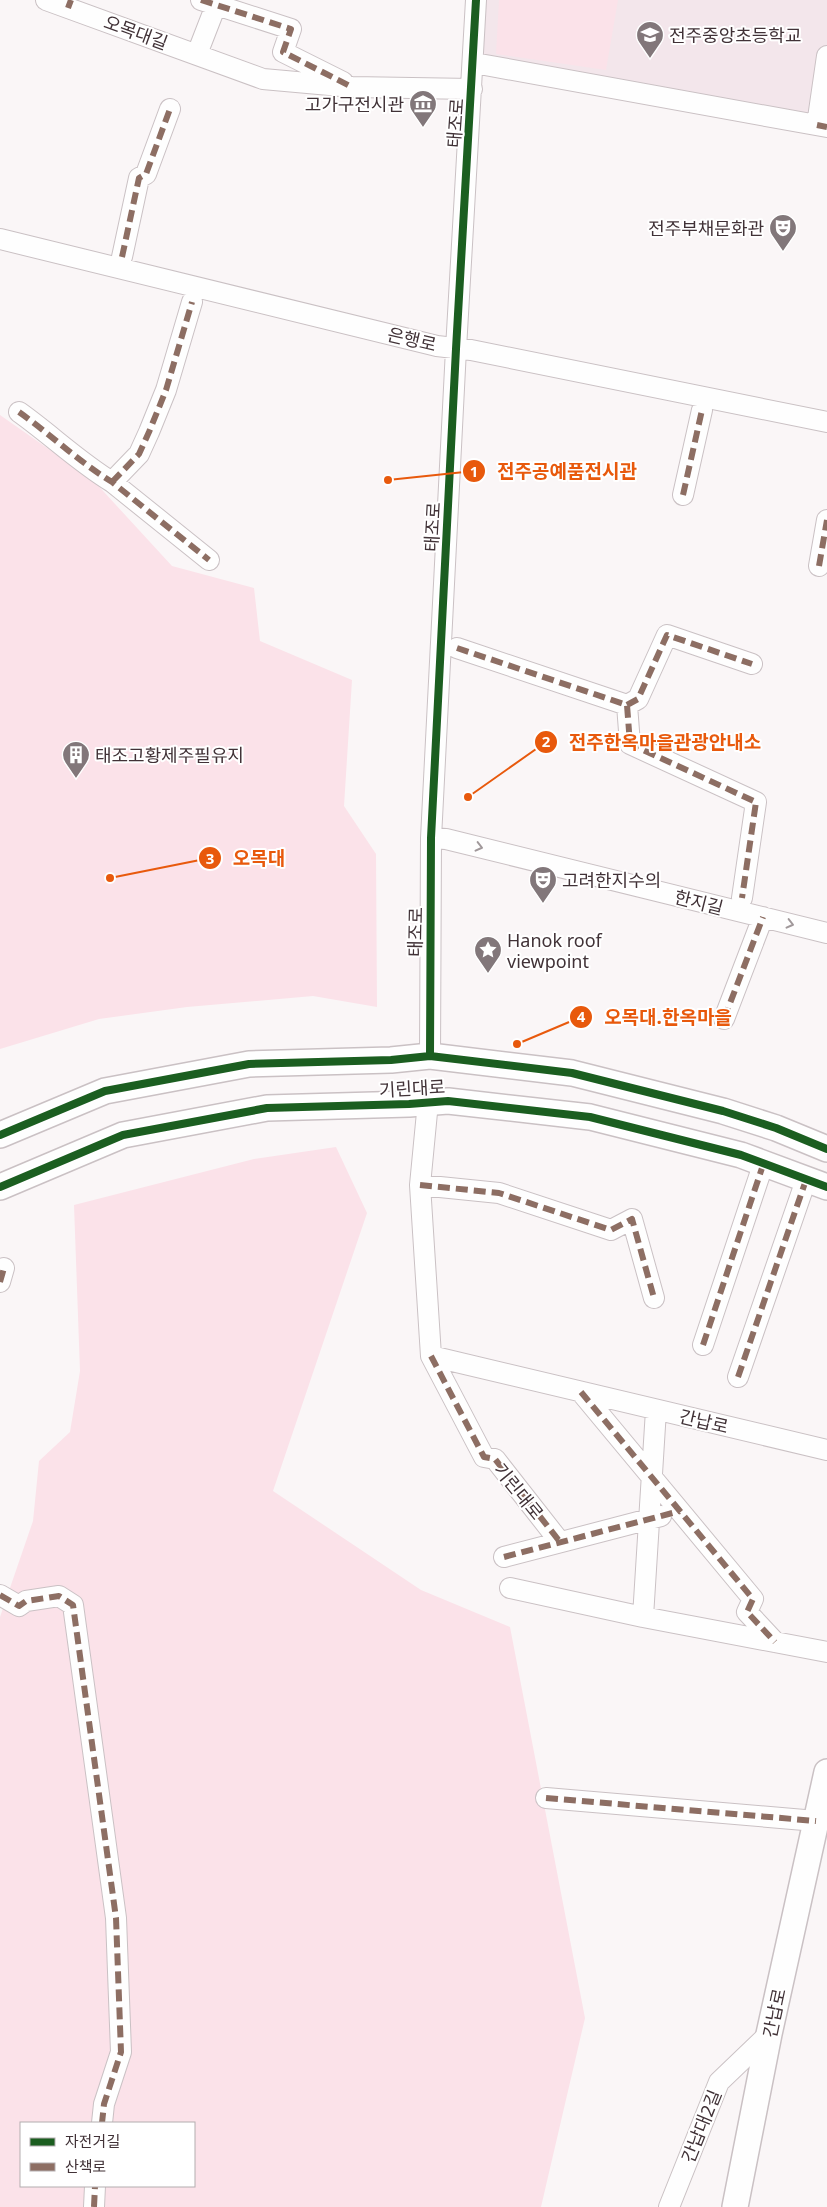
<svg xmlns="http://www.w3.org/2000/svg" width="827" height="2207" viewBox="0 0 827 2207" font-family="'Noto Sans','Noto Sans KR',sans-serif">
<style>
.built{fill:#f3e6eb}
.green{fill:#fbe2e9;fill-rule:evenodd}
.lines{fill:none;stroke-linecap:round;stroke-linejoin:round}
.minor-casing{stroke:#cac1c4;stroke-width:22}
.tertiary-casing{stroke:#cac1c4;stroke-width:28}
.minor{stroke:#fefefe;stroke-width:20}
.tertiary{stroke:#fefefe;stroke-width:25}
.quiet{stroke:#8d6e63;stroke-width:6;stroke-dasharray:12 6;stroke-linecap:butt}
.cycleway-casing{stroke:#fff;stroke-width:11}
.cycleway{stroke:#1b5e20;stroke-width:8}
.oneway{stroke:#a0989a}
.labels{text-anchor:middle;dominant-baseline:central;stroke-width:4;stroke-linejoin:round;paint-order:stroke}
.street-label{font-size:18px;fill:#413237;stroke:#fff}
.poi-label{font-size:18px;fill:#413237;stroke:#fff;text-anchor:start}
.leader{fill:none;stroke:#e8590c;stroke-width:2}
.callout-dot{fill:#e8590c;stroke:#fff;stroke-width:2}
.mark-label{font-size:15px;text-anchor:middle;font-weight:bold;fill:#fff}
.callout-label{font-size:19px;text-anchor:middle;font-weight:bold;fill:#e8590c;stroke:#fff;stroke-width:4;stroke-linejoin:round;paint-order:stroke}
</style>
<rect width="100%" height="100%" fill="#faf6f7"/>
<path class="built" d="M 476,0 L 827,0 L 827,56 L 817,125 L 474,63 Z"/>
<path class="green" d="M 499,0 L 618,0 L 606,70 L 496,54 Z
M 0,415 L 93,480 L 172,566 L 254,588 L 260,641 L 352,680 L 344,806 L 376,854 L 377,1007 L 313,996 L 187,1007 L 99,1019 L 0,1049 Z
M 336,1147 L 367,1213 L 273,1491 L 421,1590 L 510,1627 L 585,2018 L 541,2207 L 0,2207 L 0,1617 L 33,1521 L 39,1461 L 70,1432 L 80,1371 L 74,1205 L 254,1159 ZM 21,2123 L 194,2123 L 194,2186 L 21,2186 Z"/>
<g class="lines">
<defs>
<path id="minor" d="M 46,0 L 263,79 L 352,87 L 472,89
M 201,0 L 291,29 L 283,52 L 343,82
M 197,54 L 218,0
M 474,63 L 827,127
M 817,125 L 827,56
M 0,239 L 437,346 L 471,350 L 827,422
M 122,257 L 139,178 L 146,174 L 170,109
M 19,412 C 50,434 79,462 112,482 L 209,560
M 112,482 L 139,454 L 149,432 L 166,390 L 192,302
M 683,495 L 702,410
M 819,566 L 827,520
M 457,648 L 627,705 L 630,744 L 756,802 L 742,898
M 627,705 L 638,699 L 667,635 L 752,664
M 431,838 L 446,839 L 827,933
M 724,1019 L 763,917
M 430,1056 L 431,838 L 456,349 L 476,0
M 428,1102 L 420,1185 L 431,1356 L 484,1457 L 495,1459 L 560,1542
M 420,1185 L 499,1193 L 611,1230 L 632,1219 L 654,1298
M 0,1282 L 4,1268
M 703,1345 L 763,1165
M 431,1356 L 827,1450
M 738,1377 L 806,1180
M 581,1392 L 753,1599 L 747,1612 L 775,1642
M 504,1557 L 661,1516
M 510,1588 L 643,1617 L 827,1652
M 0,1595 L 19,1606 L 26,1601 L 59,1596 L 73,1605 L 116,1918 L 121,2052 L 104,2104 L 102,2123
M 643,1617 L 656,1410
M 546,1798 L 816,1821
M 94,2207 L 95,2186
M 669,2207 L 719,2082 L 769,2034"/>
<path id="tertiary" d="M 0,1135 L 105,1091 L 249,1064 L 391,1060 L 430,1056 L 572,1073 L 723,1111 L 776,1128 L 827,1149
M 0,1187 L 123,1135 L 267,1108 L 409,1104 L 448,1101 L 590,1117 L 741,1155 L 827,1187
M 735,2207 L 769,2034 L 827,1772"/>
</defs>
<use href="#minor" class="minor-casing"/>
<use href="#tertiary" class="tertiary-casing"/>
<use href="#minor" class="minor"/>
<use href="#tertiary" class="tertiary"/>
<path class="quiet" d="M 201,0 L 291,29 L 283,52 L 352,87
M 68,8 L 71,0
M 817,125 L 827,127
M 122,257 L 139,178 L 146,174 L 170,109
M 19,412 C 50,434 79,462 112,482 L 209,560
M 112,482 L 139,454 L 149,432 L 166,390 L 192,302
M 683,495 L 702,410
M 819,566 L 827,520
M 457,648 L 627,705 L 630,744 L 756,802 L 742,898
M 627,705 L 638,699 L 667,635 L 752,664
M 724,1019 L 763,917
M 420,1185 L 499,1193 L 611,1230 L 632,1219 L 654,1298
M 0,1282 L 4,1268
M 703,1345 L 763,1165
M 431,1356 L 484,1457 L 495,1459 L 560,1542
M 738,1377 L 806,1180
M 581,1392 L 753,1599 L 747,1612 L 775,1642
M 504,1557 L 680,1511
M 0,1595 L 19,1606 L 26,1601 L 59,1596 L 73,1605 L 116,1918 L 121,2052 L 104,2104 L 102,2123
M 546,1798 L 816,1821
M 94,2207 L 95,2186"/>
<defs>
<path id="cycleway" d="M 430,1056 L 431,838 L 456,349 L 476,0
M 0,1135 L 105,1091 L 249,1064 L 391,1060 L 430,1056 L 572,1073 L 723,1111 L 776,1128 L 827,1149
M 0,1187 L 123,1135 L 267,1108 L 409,1104 L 448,1101 L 590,1117 L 741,1155 L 827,1187"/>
</defs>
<use href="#cycleway" class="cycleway-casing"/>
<use href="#cycleway" class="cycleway"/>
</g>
<defs><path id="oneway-chevron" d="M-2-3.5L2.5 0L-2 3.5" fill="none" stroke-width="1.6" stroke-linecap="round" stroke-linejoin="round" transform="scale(1.25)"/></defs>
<g class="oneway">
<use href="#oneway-chevron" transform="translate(479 847) rotate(14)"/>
<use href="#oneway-chevron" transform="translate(790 924) rotate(14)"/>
</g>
<defs>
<symbol id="school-pin" viewBox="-11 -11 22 30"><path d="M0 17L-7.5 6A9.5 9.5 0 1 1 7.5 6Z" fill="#82777a" stroke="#fff"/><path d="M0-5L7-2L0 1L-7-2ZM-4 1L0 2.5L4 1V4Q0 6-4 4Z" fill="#fff"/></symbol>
<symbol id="museum-pin" viewBox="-11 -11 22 30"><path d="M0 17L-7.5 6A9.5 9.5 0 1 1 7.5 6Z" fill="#82777a" stroke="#fff"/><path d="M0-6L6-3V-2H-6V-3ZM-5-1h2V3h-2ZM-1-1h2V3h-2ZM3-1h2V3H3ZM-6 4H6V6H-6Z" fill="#fff"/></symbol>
<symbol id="theatre-pin" viewBox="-11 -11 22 30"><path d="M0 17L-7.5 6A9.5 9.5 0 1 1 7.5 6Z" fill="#82777a" stroke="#fff"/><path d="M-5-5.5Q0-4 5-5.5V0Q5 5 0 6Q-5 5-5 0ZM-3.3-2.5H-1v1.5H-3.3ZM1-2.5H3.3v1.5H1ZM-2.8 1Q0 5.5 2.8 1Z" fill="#fff"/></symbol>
<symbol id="building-pin" viewBox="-11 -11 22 30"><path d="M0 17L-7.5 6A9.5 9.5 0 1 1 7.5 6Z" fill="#82777a" stroke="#fff"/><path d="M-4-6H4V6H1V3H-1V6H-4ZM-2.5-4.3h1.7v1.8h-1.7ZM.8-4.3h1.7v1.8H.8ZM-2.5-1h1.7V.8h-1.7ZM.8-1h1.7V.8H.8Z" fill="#fff"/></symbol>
<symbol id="sight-pin" viewBox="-11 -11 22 30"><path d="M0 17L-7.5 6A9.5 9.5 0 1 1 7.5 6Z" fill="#82777a" stroke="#fff"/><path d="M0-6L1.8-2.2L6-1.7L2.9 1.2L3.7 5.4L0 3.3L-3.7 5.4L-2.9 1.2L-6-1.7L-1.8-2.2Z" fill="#fff"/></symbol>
</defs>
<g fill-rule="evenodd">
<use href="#school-pin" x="634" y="19" width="32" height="43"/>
<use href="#museum-pin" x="407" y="88" width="32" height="43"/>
<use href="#theatre-pin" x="767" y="212" width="32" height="43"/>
<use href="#building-pin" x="60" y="739" width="32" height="43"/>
<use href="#theatre-pin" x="527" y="864" width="32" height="43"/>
<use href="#sight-pin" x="472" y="934" width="32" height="43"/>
</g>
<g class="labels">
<g class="street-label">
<text transform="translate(136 32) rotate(20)">오목대길</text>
<text transform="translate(455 123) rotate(-86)">태조로</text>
<text transform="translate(412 339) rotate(13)">은행로</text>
<text transform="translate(432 527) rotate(-87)">태조로</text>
<text transform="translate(699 902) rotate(14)">한지길</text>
<text transform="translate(415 932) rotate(-89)">태조로</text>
<text transform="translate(412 1088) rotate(-3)">기린대로</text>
<text transform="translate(704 1421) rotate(13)">간납로</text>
<text transform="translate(519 1491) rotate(51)">기린대로</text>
<text transform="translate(774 2013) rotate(-78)">간납로</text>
<text transform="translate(701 2126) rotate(-68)">간납대2길</text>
</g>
<g class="poi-label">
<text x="669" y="35">전주중앙초등학교</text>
<text x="404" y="104" text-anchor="end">고가구전시관</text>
<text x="764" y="228" text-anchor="end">전주부채문화관</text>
<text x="95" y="755">태조고황제주필유지</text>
<text x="562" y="880">고려한지수의</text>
<text x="507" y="940">Hanok roof<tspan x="507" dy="21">viewpoint</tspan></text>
</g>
</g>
<path class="leader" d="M388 480L474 471M468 797L546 742M110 878L210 858M517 1044L581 1017"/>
<g class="callout-dot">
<circle cx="388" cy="480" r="5"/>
<circle cx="468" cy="797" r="5"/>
<circle cx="110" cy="878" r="5"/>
<circle cx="517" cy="1044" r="5"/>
<circle cx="474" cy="471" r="12"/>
<circle cx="546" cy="742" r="12"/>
<circle cx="210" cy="858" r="12"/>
<circle cx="581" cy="1017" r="12"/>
</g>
<g class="mark-label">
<text x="474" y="477">1</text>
<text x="546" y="747">2</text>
<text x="210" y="864">3</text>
<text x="581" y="1022">4</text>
</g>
<g class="callout-label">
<text x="567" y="478">전주공예품전시관</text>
<text x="665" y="749">전주한옥마을관광안내소</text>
<text x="259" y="865">오목대</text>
<text x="668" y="1024">오목대.한옥마을</text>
</g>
<rect x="20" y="2122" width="175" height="65" fill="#ffffff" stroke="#b3adaf"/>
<rect x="30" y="2138" width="25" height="8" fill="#1b5e20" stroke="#b3adaf"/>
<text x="65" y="2147" font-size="15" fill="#413237">자전거길</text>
<rect x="30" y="2163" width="25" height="8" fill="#8d6e63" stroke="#b3adaf"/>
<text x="65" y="2172" font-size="15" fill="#413237">산책로</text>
</svg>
